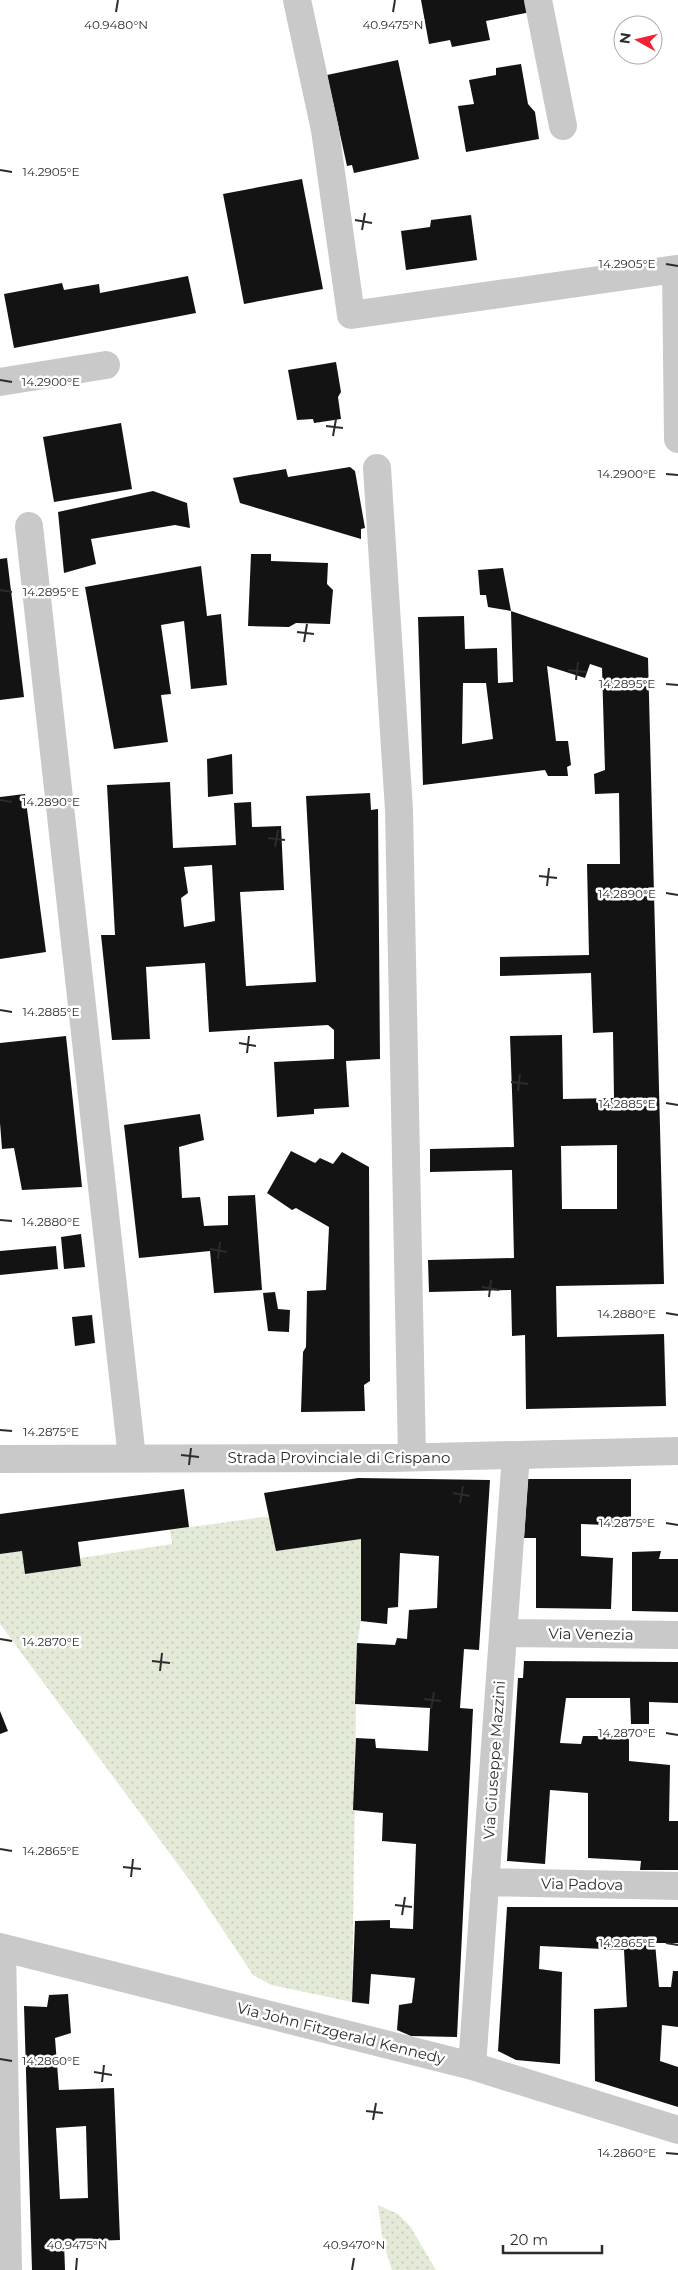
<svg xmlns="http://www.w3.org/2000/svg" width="678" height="2270" viewBox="0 0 678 2270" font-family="Montserrat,sans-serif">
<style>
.green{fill:url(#green-dots)}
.building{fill:#131313;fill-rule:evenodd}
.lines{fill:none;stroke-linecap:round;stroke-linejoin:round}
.minor{stroke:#c9c9c9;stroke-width:28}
.ticks{fill:none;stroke:#2c2c2c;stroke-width:2}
.labels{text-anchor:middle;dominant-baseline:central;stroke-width:5;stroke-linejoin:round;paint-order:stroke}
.street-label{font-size:15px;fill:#2c2c2c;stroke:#fff}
.ticks-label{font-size:12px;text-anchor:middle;fill:#2c2c2c;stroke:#fff;stroke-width:5;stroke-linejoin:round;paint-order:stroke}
</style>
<defs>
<pattern id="green-dots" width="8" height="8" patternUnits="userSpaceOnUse" patternTransform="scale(1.25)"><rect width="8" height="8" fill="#e3ebd8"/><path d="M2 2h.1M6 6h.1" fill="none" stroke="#c3caba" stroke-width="1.8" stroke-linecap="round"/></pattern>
</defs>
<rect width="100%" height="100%" fill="#fff"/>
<path class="green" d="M 263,1517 L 270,1518 L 276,1551 L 361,1539 L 361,1621 L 357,1643 L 352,2002 L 271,1985 L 253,1975 L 191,1882 L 0,1624 L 0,1554 L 22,1551 L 80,1558 L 172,1544 L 170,1530 Z
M 378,2205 L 398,2214 L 410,2226 L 436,2270 L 392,2270 L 383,2242 Z"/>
<path class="building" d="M 421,0 L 529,0 L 531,12 L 486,21 L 490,40 L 452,47 L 450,40 L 429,44 Z
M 398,60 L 419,159 L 354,173 L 352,165 L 347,166 L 327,75 Z
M 521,64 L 528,104 L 535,112 L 539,139 L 466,152 L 458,106 L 474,104 L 469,80 L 496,75 L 496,68 Z
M 302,179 L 323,289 L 244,304 L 223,194 Z
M 471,215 L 477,260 L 406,270 L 401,231 L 430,227 L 431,220 Z
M 188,276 L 196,313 L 14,348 L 4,294 L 62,283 L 64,290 L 99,284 L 100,293 Z
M 336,362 L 341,392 L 338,397 L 341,419 L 314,423 L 313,419 L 297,420 L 288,370 Z
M 121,423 L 132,489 L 54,502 L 43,437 Z
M 350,467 L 355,471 L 365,528 L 361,529 L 361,539 L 240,503 L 233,478 L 286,469 L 288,477 Z
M 153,491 L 187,503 L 190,528 L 175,525 L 91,539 L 96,564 L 64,573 L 58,512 Z
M 251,554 L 271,554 L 271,561 L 328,563 L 327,584 L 333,590 L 330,624 L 296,623 L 289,627 L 248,626 Z
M 7,558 L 24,697 L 0,700 L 0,559 Z
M 201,566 L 207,616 L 221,614 L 227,685 L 191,689 L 184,621 L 161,625 L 171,694 L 161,695 L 168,742 L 114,749 L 85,587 Z
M 503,568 L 511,611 L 648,658 L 664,1284 L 556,1286 L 557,1337 L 664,1334 L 666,1406 L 526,1409 L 525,1335 L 512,1336 L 511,1290 L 429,1292 L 428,1260 L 514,1258 L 512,1170 L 430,1172 L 430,1149 L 514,1147 L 510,1036 L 562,1035 L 563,1099 L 614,1098 L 613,1032 L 593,1033 L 591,973 L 500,976 L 500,957 L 589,955 L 587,864 L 620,864 L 619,793 L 595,794 L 594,774 L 605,770 L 602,668 L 590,664 L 585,678 L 547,666 L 556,741 L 568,741 L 571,765 L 567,767 L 568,776 L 548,776 L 545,770 L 423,785 L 418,617 L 464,616 L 465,649 L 497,648 L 498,683 L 513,682 L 511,611 L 488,607 L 486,595 L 480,595 L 478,570 ZM 463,683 L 486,683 L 493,739 L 462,744 ZM 617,1145 L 617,1209 L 562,1209 L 561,1146 Z
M 232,754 L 233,794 L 208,797 L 207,759 Z
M 170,782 L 173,848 L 236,845 L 234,803 L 251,802 L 252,827 L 281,826 L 284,890 L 240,892 L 246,986 L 316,982 L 306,796 L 370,793 L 371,810 L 378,809 L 380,1059 L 346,1061 L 349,1107 L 314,1109 L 314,1114 L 277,1117 L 274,1062 L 334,1059 L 334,1030 L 328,1025 L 209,1032 L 205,963 L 146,967 L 150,1039 L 112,1040 L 101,935 L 115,935 L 107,785 ZM 212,865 L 215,921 L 184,927 L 181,898 L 188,893 L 184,867 Z
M 25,794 L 46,952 L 0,959 L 0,797 Z
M 66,1036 L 82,1187 L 22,1190 L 14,1148 L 2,1149 L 0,1123 L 0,1043 Z
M 200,1114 L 204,1140 L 179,1147 L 182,1198 L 200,1197 L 204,1226 L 228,1225 L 228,1196 L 255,1195 L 262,1290 L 214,1293 L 210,1251 L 139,1258 L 124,1125 Z
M 291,1151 L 315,1163 L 320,1158 L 333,1164 L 342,1152 L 369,1167 L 370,1381 L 364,1385 L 365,1411 L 301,1412 L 303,1352 L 306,1347 L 307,1291 L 326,1290 L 329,1227 L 296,1208 L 292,1210 L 267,1193 Z
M 81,1234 L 85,1267 L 64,1269 L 61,1237 Z
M 56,1246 L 58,1269 L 0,1275 L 0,1251 Z
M 275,1292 L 278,1309 L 290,1310 L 289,1332 L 268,1331 L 263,1293 Z
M 92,1315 L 95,1343 L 75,1346 L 72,1317 Z
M 358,1478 L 490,1480 L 479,1650 L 464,1649 L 460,1708 L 473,1709 L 457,2037 L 411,2036 L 397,2030 L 399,2005 L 412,2003 L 415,1978 L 371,1974 L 369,2004 L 352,2002 L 355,1921 L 390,1920 L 390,1928 L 413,1929 L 416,1844 L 382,1841 L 383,1813 L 353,1810 L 356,1738 L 375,1739 L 376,1748 L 428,1751 L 430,1708 L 355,1704 L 357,1643 L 395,1645 L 397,1638 L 407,1639 L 409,1610 L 437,1608 L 439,1556 L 400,1553 L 398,1607 L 388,1608 L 387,1624 L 361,1621 L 361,1539 L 276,1551 L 264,1493 Z
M 528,1479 L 631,1479 L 631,1526 L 581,1524 L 581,1556 L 613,1558 L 611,1609 L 536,1608 L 536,1538 L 524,1538 Z
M 184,1489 L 189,1527 L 78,1542 L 81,1566 L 25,1574 L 22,1551 L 0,1554 L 0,1514 Z
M 661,1551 L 659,1559 L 678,1559 L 678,1612 L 632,1611 L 632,1552 Z
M 524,1661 L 678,1662 L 678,1703 L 649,1702 L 649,1724 L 631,1724 L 630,1698 L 566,1698 L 560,1743 L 581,1744 L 583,1736 L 629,1736 L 629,1761 L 670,1765 L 669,1821 L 678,1821 L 678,1870 L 640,1870 L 641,1861 L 588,1858 L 588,1793 L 550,1790 L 545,1864 L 507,1861 L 518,1678 L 523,1678 Z
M 0,1711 L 8,1731 L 0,1734 Z
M 507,1907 L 678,1907 L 678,1943 L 655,1943 L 659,1987 L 671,1987 L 673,1971 L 678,1971 L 678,2027 L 662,2025 L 660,2061 L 678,2067 L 678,2107 L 595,2081 L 594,2009 L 627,2007 L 624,1950 L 540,1946 L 539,1969 L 562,1972 L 560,2064 L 516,2060 L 498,2051 Z
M 68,1994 L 71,2033 L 55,2038 L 59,2090 L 114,2088 L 120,2240 L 64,2242 L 65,2270 L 32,2270 L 24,2006 L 47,2007 L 49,1995 ZM 86,2126 L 88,2198 L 60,2199 L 56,2128 Z"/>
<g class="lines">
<path class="minor" d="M 297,0 L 325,130 L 351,315 L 676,269 L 678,439
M 538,0 L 563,126
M 0,382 L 106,365
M 377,468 L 399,810 L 412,1457
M 29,526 L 132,1458
M 0,1459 L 392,1458 L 678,1451
M 503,1633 L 678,1635
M 485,1882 L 678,1886
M 0,1947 L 472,2066 L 678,2130
M 2,1948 L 8,2270
M 472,2066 L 516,1455"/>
</g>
<path class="ticks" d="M 116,12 L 118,0M 393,12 L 395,0M 0,170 L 12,172M 355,220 L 372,223M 362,230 L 365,213M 666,264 L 678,266M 0,380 L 12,382M 326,426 L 343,428M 333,436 L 336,419M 666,474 L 678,475M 0,590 L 12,592M 297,632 L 314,634M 304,642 L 307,624M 568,670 L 586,672M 576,680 L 578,662M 666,684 L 678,685M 0,800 L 12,802M 268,838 L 285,840M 275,847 L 278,830M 539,876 L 557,878M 547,886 L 549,868M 666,893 L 678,895M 0,1010 L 12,1012M 239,1043 L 256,1046M 247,1053 L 249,1036M 511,1082 L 528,1084M 518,1091 L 520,1074M 666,1103 L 678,1105M 0,1220 L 12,1221M 210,1249 L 227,1252M 218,1259 L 220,1242M 482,1287 L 499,1290M 489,1297 L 491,1280M 666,1313 L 678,1315M 0,1430 L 12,1431M 181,1455 L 199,1457M 189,1465 L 191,1448M 453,1493 L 470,1496M 460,1503 L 463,1486M 666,1523 L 678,1525M 0,1639 L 12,1641M 152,1661 L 170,1663M 160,1671 L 162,1653M 424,1699 L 441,1701M 431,1709 L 434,1692M 666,1733 L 678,1735M 0,1849 L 12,1851M 123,1867 L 141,1869M 131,1877 L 133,1859M 395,1905 L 412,1907M 402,1915 L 405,1897M 666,1943 L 678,1945M 0,2059 L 12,2061M 94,2072 L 112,2075M 102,2082 L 104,2065M 366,2111 L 383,2113M 373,2120 L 376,2103M 666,2153 L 678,2154M 76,2270 L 77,2258M 352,2270 L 354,2258"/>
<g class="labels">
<g class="street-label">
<text x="339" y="1457">Strada Provinciale di Crispano</text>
<text transform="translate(591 1634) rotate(1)">Via Venezia</text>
<text transform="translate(494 1760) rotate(-86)">Via Giuseppe Mazzini</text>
<text transform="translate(582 1884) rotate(1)">Via Padova</text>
<text transform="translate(341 2033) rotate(14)">Via John Fitzgerald Kennedy</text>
</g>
</g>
<g class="ticks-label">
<text x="116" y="29">40.9480°N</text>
<text x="393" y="29">40.9475°N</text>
<text x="51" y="176">14.2905°E</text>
<text x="627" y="268">14.2905°E</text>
<text x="51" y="386">14.2900°E</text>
<text x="627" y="478">14.2900°E</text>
<text x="51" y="596">14.2895°E</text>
<text x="627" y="688">14.2895°E</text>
<text x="51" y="806">14.2890°E</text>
<text x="627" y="898">14.2890°E</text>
<text x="51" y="1016">14.2885°E</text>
<text x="627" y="1108">14.2885°E</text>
<text x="51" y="1226">14.2880°E</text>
<text x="627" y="1318">14.2880°E</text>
<text x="51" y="1436">14.2875°E</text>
<text x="627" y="1527">14.2875°E</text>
<text x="51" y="1646">14.2870°E</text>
<text x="627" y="1737">14.2870°E</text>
<text x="51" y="1855">14.2865°E</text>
<text x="627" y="1947">14.2865°E</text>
<text x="51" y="2065">14.2860°E</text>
<text x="627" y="2157">14.2860°E</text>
<text x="77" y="2249">40.9475°N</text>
<text x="354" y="2249">40.9470°N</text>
</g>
<g transform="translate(638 40) rotate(278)"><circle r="24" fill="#ffffff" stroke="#ababab"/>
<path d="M0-4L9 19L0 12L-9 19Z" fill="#f12136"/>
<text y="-8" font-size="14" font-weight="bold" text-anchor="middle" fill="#2c2c2c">N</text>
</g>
<path d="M503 2245v8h99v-8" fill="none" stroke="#2c2c2c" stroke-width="2.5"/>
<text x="510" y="2245" font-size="15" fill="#2c2c2c" stroke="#ffffff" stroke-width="4" paint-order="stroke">20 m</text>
</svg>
